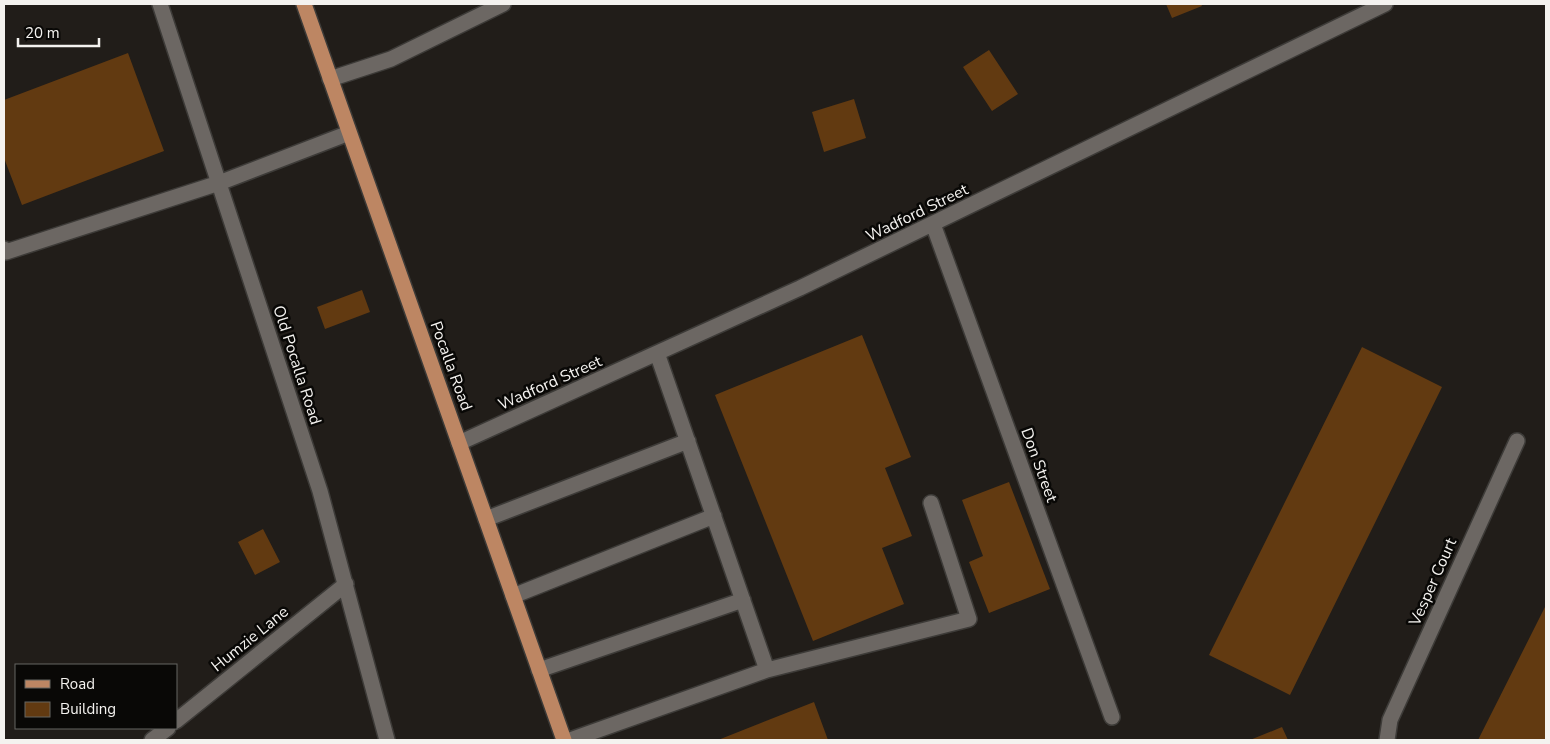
<svg xmlns="http://www.w3.org/2000/svg" width="1550" height="744" viewBox="0 0 1550 744" font-family="'Nunito Sans',sans-serif">
<style>
.building{fill:#623a11}
.lines{fill:none;stroke-linecap:round;stroke-linejoin:round}
.minor-casing{stroke:#3d3b38;stroke-width:18}
.major-casing{stroke:#3d3b38;stroke-width:18}
.minor{stroke:#6c6763;stroke-width:15}
.major{stroke:#bd8663;stroke-width:15}
.labels{text-anchor:middle;dominant-baseline:central;stroke-width:5;stroke-linejoin:round;paint-order:stroke}
.street-label{font-size:16px;fill:#f4f2ef;stroke:#090806}
</style>
<rect width="100%" height="100%" fill="#211d19"/>
<path class="building" d="M 1166,4 L 1201,4 L 1202,6 L 1172,18 Z
M 989,50 L 1018,94 L 992,111 L 963,67 Z
M 128,53 L 164,151 L 22,205 L 4,158 L 4,100 Z
M 854,99 L 866,138 L 824,152 L 812,112 Z
M 362,290 L 370,312 L 325,329 L 317,307 Z
M 862,335 L 911,457 L 885,468 L 912,536 L 882,548 L 904,604 L 813,641 L 715,395 Z
M 1362,347 L 1442,387 L 1290,695 L 1209,655 Z
M 1009,482 L 1050,589 L 989,613 L 969,562 L 983,556 L 962,500 Z
M 263,529 L 280,562 L 255,575 L 238,542 Z
M 1546,605 L 1546,740 L 1478,740 Z
M 814,702 L 828,740 L 718,740 Z
M 1282,727 L 1288,740 L 1250,740 Z"/>
<g class="lines">
<defs>
<path id="minor" d="M 160,4 L 320,491 L 387,740
M 330,79 L 391,59 L 503,4
M 933,224 L 1112,717
M 4,249 L 6,252 L 219,183 L 349,133
M 459,443 L 800,288 L 1385,4
M 486,519 L 688,441
M 513,596 L 714,516
M 539,670 L 743,600
M 767,670 L 969,619 L 931,503
M 176,721 L 346,584
M 152,740 L 168,728
M 570,740 L 767,670 L 657,353
M 1387,740 L 1390,720 L 1517,441"/>
<path id="major" d="M 304,4 L 564,740"/>
</defs>
<use href="#minor" class="minor-casing"/>
<use href="#major" class="major-casing"/>
<use href="#minor" class="minor"/>
<use href="#major" class="major"/>
</g>
<g class="labels">
<g class="street-label">
<text transform="translate(917 213) rotate(-26)">Wadford Street</text>
<text transform="translate(297 365) rotate(72)">Old Pocalla Road</text>
<text transform="translate(451 366) rotate(70)">Pocalla Road</text>
<text transform="translate(550 383) rotate(-24)">Wadford Street</text>
<text transform="translate(1039 465) rotate(70)">Don Street</text>
<text transform="translate(1433 582) rotate(-66)">Vesper Court</text>
<text transform="translate(250 639) rotate(-39)">Humzie Lane</text>
</g>
</g>
<rect width="1550" height="744" fill="none" stroke="#f4f2ef" stroke-width="10"/>
<rect x="15" y="664" width="162" height="65" fill="#090806" stroke="#676663"/>
<rect x="25" y="680" width="25" height="8" fill="#bd8663" stroke="#676663"/>
<text x="60" y="689" font-size="15" fill="#f4f2ef">Road</text>
<rect x="25" y="702" width="25" height="15" fill="#623a11" stroke="#676663"/>
<text x="60" y="714" font-size="15" fill="#f4f2ef">Building</text>
<path d="M18 38v8h81v-8" fill="none" stroke="#f4f2ef" stroke-width="2.5"/>
<text x="25" y="38" font-size="15" fill="#f4f2ef" stroke="#090806" stroke-width="4" paint-order="stroke">20 m</text>
</svg>
